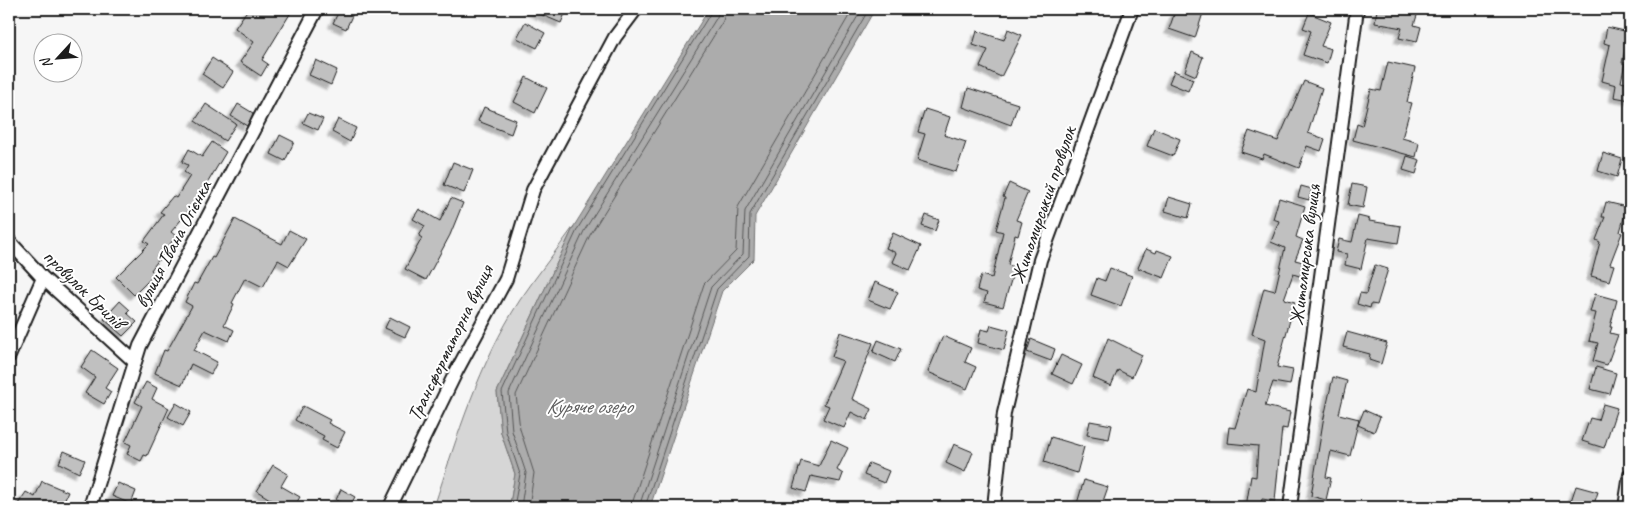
<svg xmlns="http://www.w3.org/2000/svg" width="1639" height="516" viewBox="0 0 1639 516" font-family="Caveat,sans-serif">
<style>
.green{fill:#d6d6d6;stroke:#797979}
.water{fill:#acacac;stroke:#727272}
.lines{fill:none;stroke-linecap:round;stroke-linejoin:round}
.shore{stroke:#565656;stroke-width:1}
.building{fill:#c0c0c0;stroke:#1c1c1c;filter:url(#shadow)}
.street-casing{stroke:#1c1c1c;stroke-width:16}
.street{stroke:#fff;stroke-width:12}
.labels{text-anchor:middle;dominant-baseline:central;stroke-width:4;stroke-linejoin:round;paint-order:stroke}
.street-label{font-size:20px;fill:#1c1c1c;stroke:#fff}
.water-label{font-size:21px;font-style:italic;fill:#5d5d5d;stroke:#fff}
</style>
<defs>
<filter id="shadow"><feDropShadow dx="-4.5" dy="4.5" stdDeviation="1" flood-color="#0004"/></filter>
</defs>
<rect width="100%" height="100%" fill="#f6f6f6"/>
<filter id="ink" filterUnits="userSpaceOnUse"><feTurbulence type="fractalNoise" baseFrequency=".02" numOctaves="2"/><feDisplacementMap in="SourceGraphic" scale="10" xChannelSelector="R" yChannelSelector="G"/><feConvolveMatrix kernelMatrix="1 2 1 2 8 2 1 2 1" color-interpolation-filters="sRGB"/></filter>
<g filter="url(#ink)">
<path class="green" d="M 574,226 L 497,392 L 501,433 L 515,474 L 510,504 L 508,507 L 434,507 C 457,437 479,363 520,300 C 537,275 556,251 574,226 Z"/>
<path class="water" d="M 709,9 L 875,9 L 755,216 L 754,259 L 722,291 L 650,507 L 508,507 L 510,504 L 515,474 L 501,433 L 497,392 L 574,226 Z"/>
<g class="lines">
<path class="shore" d="M 514,507 L 520,474 L 506,432 L 502,392 L 578,228 L 713,9
M 521,507 L 526,473 L 512,431 L 509,393 L 584,231 L 717,17 L 719,9
M 529,507 L 534,473 L 520,429 L 516,395 L 590,235 L 723,21 L 726,9
M 631,507 L 704,284 L 736,251 L 738,207 L 853,9
M 639,507 L 711,287 L 743,254 L 745,211 L 862,9
M 645,507 L 717,289 L 749,256 L 750,214 L 869,9"/>
</g>
<path class="building" d="M 248,9 L 293,9 L 262,60 L 268,64 L 261,76 L 240,62 L 254,42 L 235,28 Z
M 340,9 L 355,9 L 346,29 L 333,23 Z
M 528,9 L 567,9 L 561,23 Z
M 1176,9 L 1199,9 L 1198,11 L 1203,13 L 1195,38 L 1169,29 Z
M 1377,9 L 1419,9 L 1414,25 L 1421,27 L 1417,42 L 1399,38 L 1402,28 L 1375,23 Z
M 1309,13 L 1331,22 L 1321,46 L 1331,49 L 1327,63 L 1303,55 L 1311,31 L 1303,28 Z
M 525,22 L 545,33 L 537,48 L 517,38 Z
M 1607,27 L 1629,32 L 1622,63 L 1625,63 L 1621,82 L 1630,84 L 1630,100 L 1614,97 L 1616,85 L 1602,81 L 1610,45 L 1604,43 Z
M 1008,29 L 1022,35 L 1001,77 L 980,67 L 988,50 L 973,45 L 977,31 L 1004,40 Z
M 1192,52 L 1203,57 L 1196,76 L 1185,71 Z
M 212,58 L 233,72 L 223,88 L 202,74 Z
M 316,60 L 337,70 L 331,85 L 309,75 Z
M 1388,62 L 1415,68 L 1407,102 L 1412,103 L 1402,138 L 1419,143 L 1416,157 L 1353,140 L 1357,124 L 1362,126 L 1371,89 L 1381,91 Z
M 1174,71 L 1193,79 L 1188,91 L 1169,83 Z
M 526,77 L 547,88 L 535,113 L 514,102 Z
M 1304,81 L 1322,88 L 1308,133 L 1325,139 L 1321,151 L 1307,146 L 1299,168 L 1264,154 L 1262,159 L 1241,152 L 1249,131 L 1278,141 Z
M 968,88 L 1018,104 L 1011,125 L 963,107 Z
M 206,104 L 236,124 L 225,141 L 195,121 Z
M 238,104 L 253,113 L 247,126 L 231,116 Z
M 484,107 L 516,120 L 511,134 L 478,121 Z
M 925,109 L 950,117 L 944,135 L 966,142 L 956,172 L 917,160 L 925,134 L 918,132 Z
M 308,113 L 323,119 L 318,130 L 303,123 Z
M 338,119 L 356,128 L 350,142 L 332,132 Z
M 1154,128 L 1180,139 L 1173,156 L 1147,146 Z
M 280,135 L 294,142 L 285,161 L 271,154 Z
M 212,142 L 226,152 L 202,192 L 206,195 L 199,205 L 195,203 L 171,232 L 176,236 L 151,270 L 155,274 L 134,295 L 116,277 L 149,244 L 144,241 L 164,214 L 160,212 L 173,196 L 176,198 L 190,176 L 184,172 L 188,165 L 182,162 L 189,149 L 202,157 Z
M 1603,153 L 1622,159 L 1617,177 L 1598,171 Z
M 1407,156 L 1420,160 L 1416,174 L 1403,170 Z
M 453,162 L 473,170 L 464,193 L 444,185 Z
M 1009,183 L 1028,192 L 1016,220 L 1022,222 L 1018,236 L 1015,235 L 1008,265 L 1015,267 L 1003,307 L 984,302 L 987,293 L 977,290 L 981,275 L 992,278 L 1003,232 L 996,230 L 1005,198 L 1003,197 Z
M 1352,184 L 1367,187 L 1363,208 L 1348,205 Z
M 1301,186 L 1312,189 L 1309,200 L 1298,197 Z
M 1169,197 L 1192,204 L 1188,218 L 1165,211 Z
M 451,198 L 463,203 L 450,235 L 426,280 L 405,269 L 422,238 L 419,236 L 425,226 L 413,219 L 419,209 L 440,221 Z
M 1279,198 L 1305,206 L 1296,237 L 1303,240 L 1295,260 L 1307,263 L 1303,277 L 1293,274 L 1284,299 L 1295,302 L 1277,367 L 1293,370 L 1290,385 L 1273,382 L 1265,406 L 1290,412 L 1287,429 L 1282,428 L 1275,501 L 1262,499 L 1260,507 L 1246,507 L 1251,476 L 1256,477 L 1258,446 L 1227,443 L 1229,427 L 1235,428 L 1247,389 L 1256,392 L 1265,339 L 1252,334 L 1264,288 L 1275,291 L 1285,248 L 1271,242 L 1279,221 L 1273,219 Z
M 1606,202 L 1627,207 L 1620,232 L 1622,233 L 1610,264 L 1614,265 L 1609,281 L 1591,276 L 1600,242 L 1596,240 L 1605,217 L 1602,217 Z
M 926,215 L 939,220 L 935,231 L 922,226 Z
M 1358,216 L 1370,219 L 1369,221 L 1401,226 L 1398,243 L 1368,238 L 1361,269 L 1345,265 L 1347,254 L 1336,252 L 1339,239 L 1352,242 Z
M 235,219 L 282,244 L 289,230 L 306,239 L 289,266 L 278,260 L 263,287 L 245,278 L 232,303 L 234,304 L 224,325 L 234,330 L 229,341 L 205,330 L 194,350 L 217,362 L 211,374 L 191,364 L 182,385 L 155,373 L 164,350 L 167,351 L 192,306 L 185,302 L 194,283 L 197,284 L 212,257 L 214,258 Z
M 893,233 L 921,246 L 910,270 L 892,262 L 896,253 L 886,248 Z
M 1146,249 L 1156,253 L 1157,250 L 1173,256 L 1164,278 L 1138,268 Z
M 1375,265 L 1388,269 L 1377,305 L 1371,304 L 1370,308 L 1357,304 L 1360,293 L 1366,294 Z
M 1110,268 L 1132,276 L 1121,306 L 1091,295 L 1097,278 L 1105,281 Z
M 875,282 L 898,292 L 890,309 L 868,300 Z
M 1595,294 L 1617,300 L 1610,327 L 1612,327 L 1610,333 L 1618,335 L 1607,365 L 1593,361 L 1598,343 L 1589,341 L 1596,313 L 1590,312 Z
M 120,301 L 130,310 L 127,313 L 137,322 L 123,336 L 104,319 Z
M 390,317 L 410,327 L 405,337 L 385,328 Z
M 991,325 L 1009,330 L 1004,350 L 978,343 L 981,329 L 989,331 Z
M 840,332 L 873,343 L 852,399 L 872,409 L 867,420 L 851,412 L 844,428 L 823,419 L 829,406 L 824,404 L 843,361 L 832,357 Z
M 1347,332 L 1387,343 L 1381,364 L 1369,360 L 1370,354 L 1343,347 Z
M 943,336 L 971,348 L 965,362 L 976,367 L 967,389 L 928,372 Z
M 1108,338 L 1142,355 L 1132,377 L 1118,370 L 1111,386 L 1093,378 Z
M 1031,339 L 1055,349 L 1051,361 L 1027,352 Z
M 878,340 L 901,349 L 895,362 L 873,352 Z
M 92,350 L 118,368 L 105,388 L 111,392 L 104,404 L 85,393 L 95,377 L 81,367 Z
M 1061,355 L 1082,365 L 1073,384 L 1052,374 Z
M 1596,367 L 1616,373 L 1610,394 L 1590,389 Z
M 1333,377 L 1347,381 L 1339,414 L 1359,419 L 1350,456 L 1331,451 L 1326,477 L 1331,478 L 1326,500 L 1311,496 L 1323,422 Z
M 146,382 L 157,388 L 152,399 L 169,408 L 147,456 L 144,455 L 141,461 L 127,454 L 131,445 L 125,442 L 142,406 L 135,402 Z
M 176,403 L 191,412 L 183,426 L 168,417 Z
M 1603,404 L 1617,408 L 1604,448 L 1582,441 L 1590,418 L 1598,420 Z
M 303,406 L 330,420 L 328,423 L 345,432 L 337,448 L 322,440 L 324,436 L 295,420 Z
M 1364,410 L 1380,417 L 1374,432 L 1358,425 Z
M 1090,421 L 1112,425 L 1109,439 L 1087,435 Z
M 1051,437 L 1084,447 L 1077,473 L 1044,462 Z
M 831,440 L 848,448 L 837,470 L 843,474 L 840,482 L 811,476 L 806,492 L 793,488 L 801,461 L 819,466 Z
M 954,444 L 973,452 L 965,472 L 946,463 Z
M 64,451 L 85,460 L 79,473 L 59,463 Z
M 869,463 L 889,471 L 884,483 L 864,475 Z
M 273,465 L 288,474 L 281,486 L 300,497 L 294,507 L 270,507 L 273,501 L 257,491 Z
M 1084,480 L 1108,487 L 1101,507 L 1076,507 Z
M 42,481 L 68,492 L 61,507 L 16,507 L 26,492 L 35,497 Z
M 118,483 L 136,491 L 131,504 L 112,496 Z
M 1576,486 L 1598,492 L 1593,507 L 1571,501 Z
M 341,489 L 355,497 L 349,507 L 336,500 Z"/>
<g class="lines">
<defs>
<path id="street" d="M 9,241 L 43,278 L 135,362
M 9,356 L 43,278
M 90,507 L 140,346 L 317,9
M 390,507 L 456,372 L 506,279 L 533,190 L 615,37 L 636,9
M 994,507 L 1004,413 L 1040,260 L 1132,9
M 1290,507 L 1357,9
M 1625,507 L 1630,475"/>
</defs>
<use href="#street" class="street-casing"/>
<use href="#street" class="street"/>
</g>
</g>
<g class="labels">
<g class="street-label">
<text transform="translate(1043 205) rotate(-71)">Житомирський провулок</text>
<text transform="translate(173 244) rotate(-62)">вулиця Івана Огієнка</text>
<text transform="translate(1305 255) rotate(-83)">Житомирська вулиця</text>
<text transform="translate(84 289) rotate(44)">провулок Брилів</text>
<text transform="translate(450 343) rotate(-64)">Трансформаторна вулиця</text>
</g>
<g class="water-label">
<text x="589" y="406">Куряче озеро</text>
</g>
</g>
<rect width="1639" height="516" fill="none" stroke="#fff" stroke-width="30"/>
<rect x="15" y="15" width="1609" height="486" fill="none" stroke="#1c1c1c" stroke-width="2" filter="url(#ink)"/>
<g transform="translate(58 58) rotate(244)"><circle r="24" fill="#ffffff" stroke="#a4a4a4"/>
<path d="M0-4L9 19L0 12L-9 19Z" fill="#1c1c1c"/>
<text y="-8" font-size="14" font-weight="bold" text-anchor="middle" fill="#1c1c1c">N</text>
</g>
</svg>
